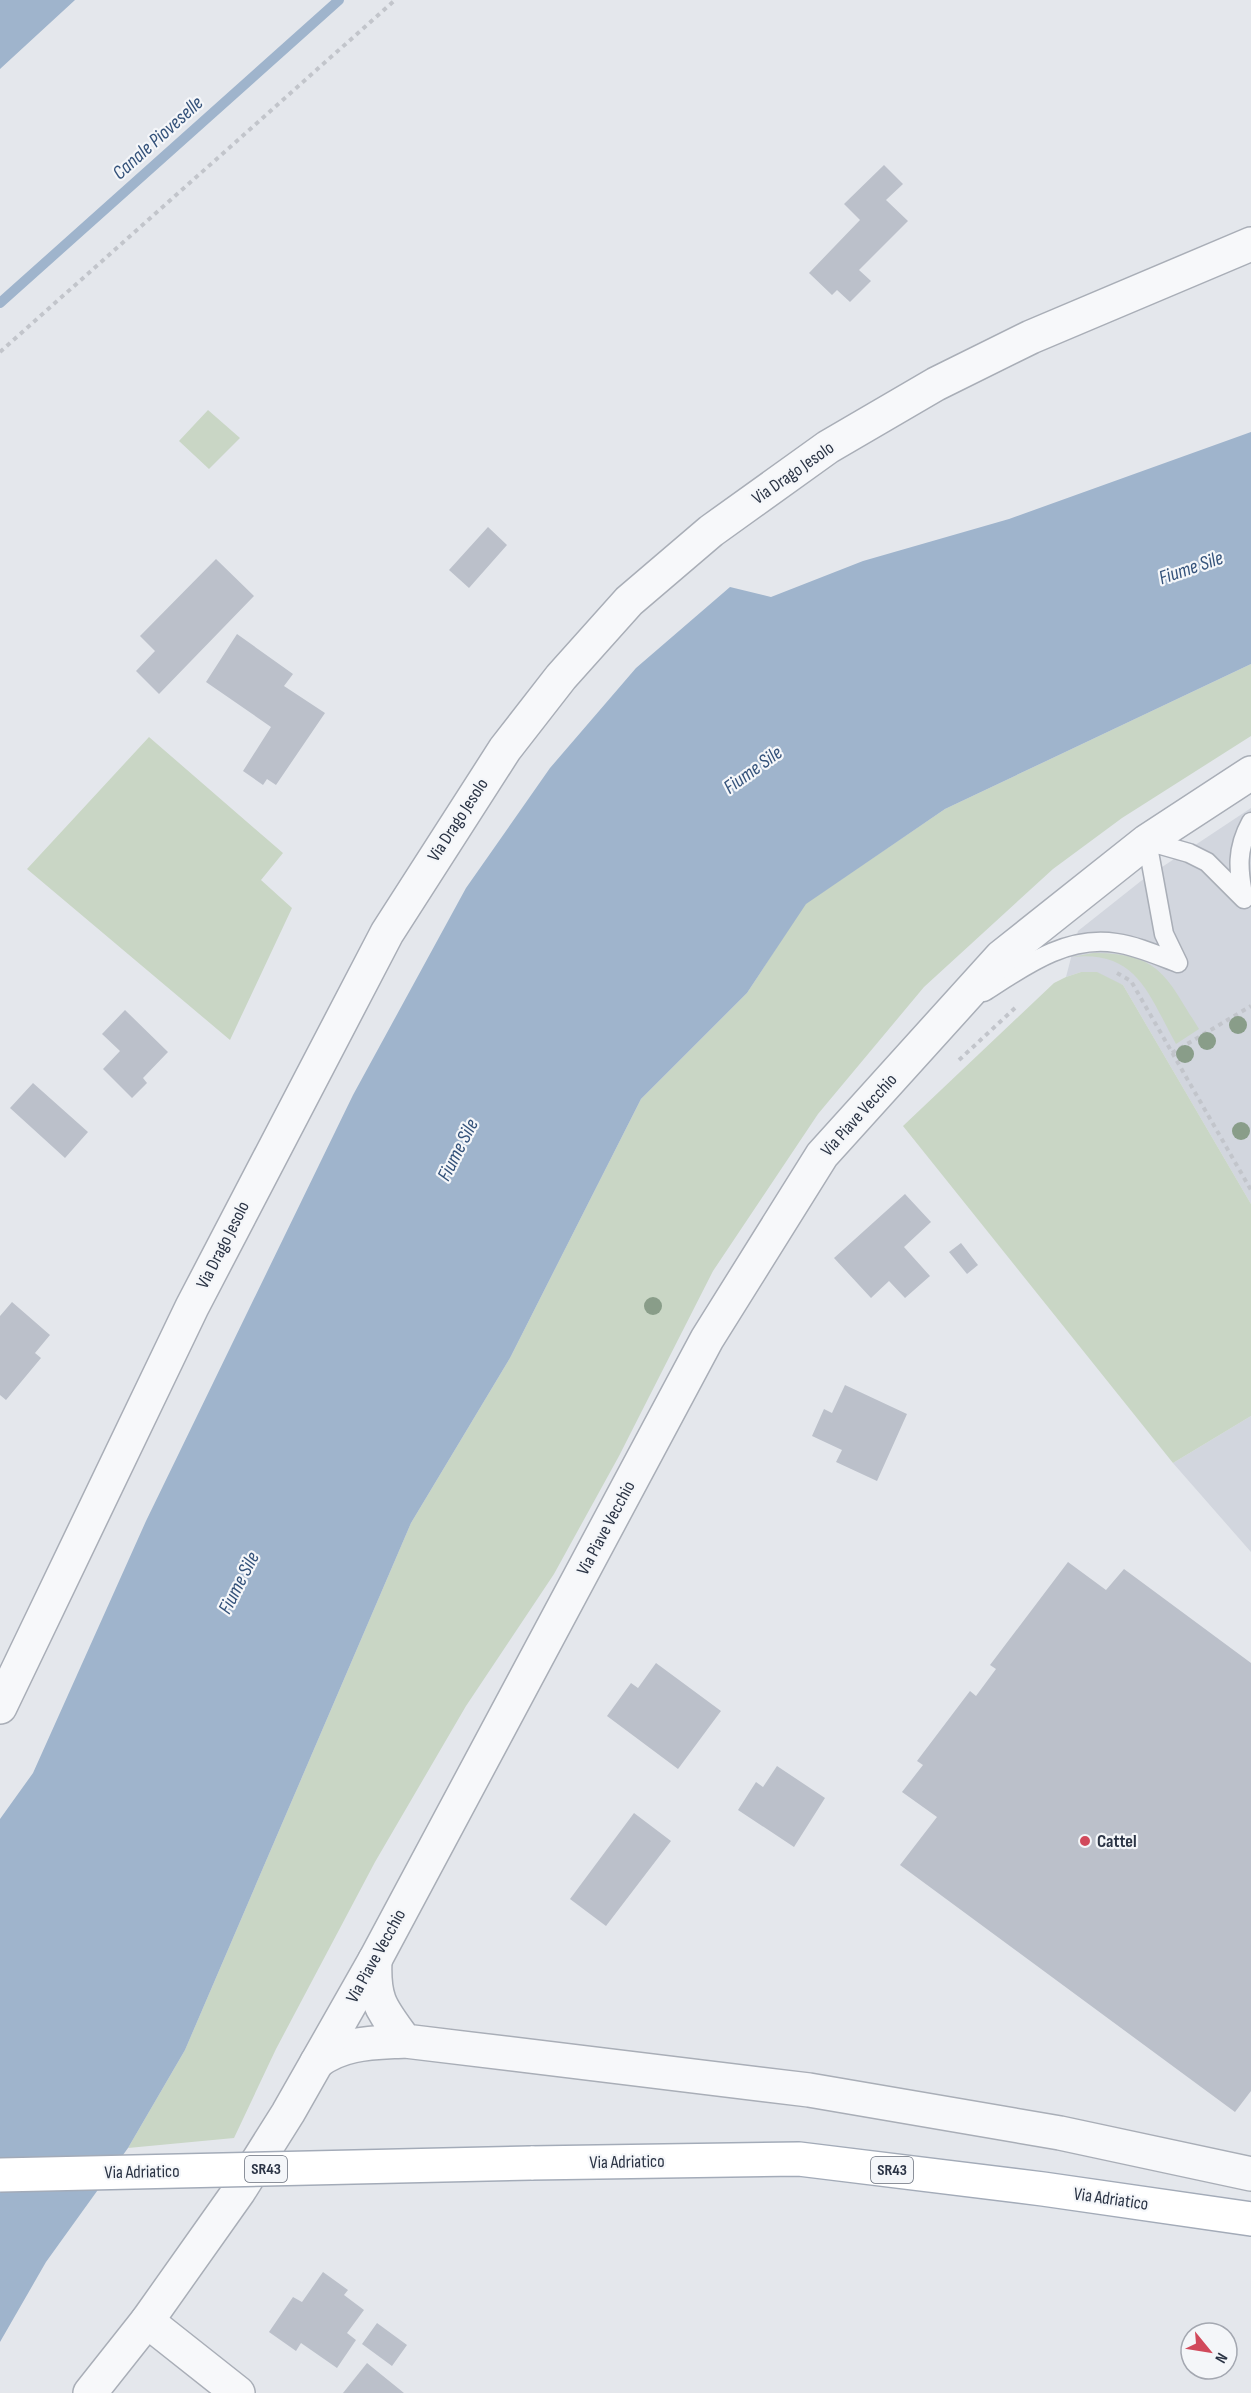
<svg xmlns="http://www.w3.org/2000/svg" width="1251" height="2393" viewBox="0 0 1251 2393" font-family="'Sofia Sans Condensed',sans-serif">
<style>
.built{fill:#d2d6de}
.green{fill:#c9d6c5}
.water{fill:#9fb4cc}
.lines{fill:none;stroke-linecap:round;stroke-linejoin:round}
.stream{stroke:#9fb4cc;stroke-width:10}
.building{fill:#bbc0ca}
.service-casing{stroke:#a9aeb7;stroke-width:21}
.minor-casing{stroke:#a9aeb7;stroke-width:36}
.tertiary-casing{stroke:#a9aeb7;stroke-width:36}
.primary-casing{stroke:#a3abb8;stroke-width:36}
.path{stroke:#c2c5cb;stroke-width:4;stroke-dasharray:4.5 4.5;stroke-linecap:butt}
.service{stroke:#f7f8fa;stroke-width:18}
.minor{stroke:#f7f8fa;stroke-width:33}
.tertiary{stroke:#f7f8fa;stroke-width:33}
.primary{stroke:#fff;stroke-width:33}
.primary-bridge-casing{stroke:#a3abb8;stroke-width:36;stroke-linecap:butt}
.primary-bridge{stroke:#fff;stroke-width:33}
.tree{fill:#899d89}
.poi-dot{fill:#d1495b;stroke:#f4f6f9;stroke-width:2}
.labels{text-anchor:middle;dominant-baseline:central;stroke-width:4.5;stroke-linejoin:round;paint-order:stroke}
.shield{fill:#f4f6f9;stroke:#676e7b;stroke-width:1.5}
.shield-label{font-size:16px;font-weight:bold;fill:#2b3445}
.street-label{font-size:18px;fill:#2b3445;stroke:#f4f6f9}
.poi-label{font-size:18px;font-weight:bold;fill:#2b3445;stroke:#f4f6f9;text-anchor:start}
.water-label{font-size:20px;font-style:italic;fill:#34527a;stroke:#f4f6f9}
</style>
<rect width="100%" height="100%" fill="#e4e7ec"/>
<path class="built" d="M 1251,808 L 1251,1204 L 1123,985 L 1081,972 L 1066,977 L 1078,931 L 1141,881 Z
M 1251,1416 L 1251,1552 L 1173,1463 Z"/>
<path class="green" d="M 208,410 L 240,438 L 209,469 L 179,441 Z
M 1251,664 L 1251,736 L 1122,818 L 1053,869 L 924,987 L 818,1114 L 713,1271 L 619,1456 L 554,1574 L 466,1706 L 375,1862 L 276,2049 L 234,2138 L 128,2148 L 185,2050 L 411,1523 L 510,1358 L 641,1099 L 747,993 L 805,904 L 945,809 Z
M 149,737 L 283,853 L 261,880 L 292,908 L 230,1040 L 27,869 Z
M 1093,953 C 1161,953 1166,977 1199,1029 L 1176,1044 C 1149,996 1138,950 1072,957 Z
M 1081,972 L 1097,972 L 1123,985 L 1251,1204 L 1251,1416 L 1173,1463 L 903,1126 L 1054,983 L 1066,977 Z"/>
<path class="water" d="M 0,0 L 75,0 L 0,69 Z
M 1251,432 L 1251,664 L 945,809 L 806,904 L 747,993 L 641,1099 L 510,1358 L 411,1523 L 185,2050 L 128,2148 L 46,2262 L 0,2342 L 0,1819 L 33,1773 L 146,1521 L 353,1095 L 466,888 L 550,768 L 636,668 L 730,587 L 771,597 L 863,561 L 1009,519 Z"/>
<g class="lines">
<path class="stream" d="M 0,303 L 339,0"/>
</g>
<path class="building" d="M 884,165 L 903,184 L 886,200 L 908,221 L 859,270 L 871,281 L 850,302 L 837,290 L 832,295 L 809,273 L 860,220 L 844,204 Z
M 488,527 L 507,545 L 469,588 L 449,570 Z
M 216,559 L 254,596 L 159,694 L 136,671 L 155,651 L 140,636 Z
M 237,634 L 293,674 L 284,686 L 325,713 L 276,785 L 267,779 L 263,785 L 243,771 L 271,727 L 206,682 Z
M 125,1010 L 168,1052 L 143,1078 L 147,1083 L 132,1098 L 103,1069 L 120,1051 L 102,1034 Z
M 33,1083 L 88,1132 L 65,1158 L 10,1108 Z
M 905,1194 L 931,1222 L 904,1247 L 930,1276 L 905,1298 L 889,1281 L 871,1298 L 834,1258 Z
M 961,1243 L 978,1265 L 967,1274 L 949,1252 Z
M 12,1302 L 50,1335 L 35,1353 L 41,1358 L 6,1400 L 0,1395 L 0,1316 Z
M 845,1385 L 907,1414 L 877,1481 L 836,1462 L 842,1450 L 812,1436 L 824,1409 L 832,1413 Z
M 1068,1562 L 1106,1590 L 1124,1569 L 1251,1663 L 1251,2091 L 1235,2112 L 900,1865 L 937,1817 L 902,1792 L 923,1765 L 917,1761 L 970,1691 L 976,1696 L 996,1669 L 990,1665 Z
M 656,1663 L 721,1711 L 678,1769 L 607,1716 L 631,1683 L 638,1688 Z
M 777,1766 L 825,1798 L 794,1847 L 738,1810 L 756,1782 L 763,1787 Z
M 634,1813 L 671,1841 L 606,1926 L 570,1899 Z
M 323,2272 L 348,2290 L 344,2295 L 364,2310 L 347,2333 L 356,2340 L 337,2368 L 301,2343 L 296,2351 L 269,2332 L 293,2297 L 302,2302 Z
M 377,2323 L 407,2345 L 392,2366 L 362,2344 Z
M 367,2363 L 404,2393 L 343,2393 Z"/>
<g class="lines">
<defs>
<path id="service" d="M 1244,899 C 1238,870 1236,849 1251,822
M 1178,963 L 1164,934 L 1147,841 L 1189,853 L 1207,862 L 1244,899
M 984,992 C 1023,967 1066,935 1116,943 C 1137,946 1157,955 1178,963"/>
<path id="minor" d="M 0,1707 L 192,1307 L 387,933 L 505,749 L 561,677 L 629,601 L 711,531 L 828,447 L 936,384 L 1031,337 L 1251,244
M 375,1960 C 373,2002 382,2009 405,2041
M 317,2062 C 343,2042 373,2043 405,2041 L 809,2090 L 1060,2133 L 1251,2174
M 147,2321 L 238,2393"/>
<path id="tertiary" d="M 90,2393 L 147,2321 L 239,2191 L 288,2113 L 375,1960 L 707,1339 L 822,1155 L 1001,957 L 1147,841 L 1251,773"/>
<path id="primary" d="M 531,2163 L 799,2159 L 1043,2189 L 1251,2219"/>
</defs>
<use href="#service" class="service-casing"/>
<use href="#minor" class="minor-casing"/>
<use href="#tertiary" class="tertiary-casing"/>
<use href="#primary" class="primary-casing"/>
<path class="path" d="M 0,352 L 395,0
M 1117,973 L 1131,981 L 1251,1190
M 1172,1053 L 1251,1006
M 959,1060 L 1015,1008"/>
<use href="#service" class="service"/>
<use href="#minor" class="minor"/>
<use href="#tertiary" class="tertiary"/>
<use href="#primary" class="primary"/>
<defs>
<path id="primary-bridge" d="M 0,2175 L 531,2163"/>
</defs>
<use href="#primary-bridge" class="primary-bridge-casing"/>
<use href="#primary-bridge" class="primary-bridge"/>
</g>
<g class="tree">
<circle cx="1238" cy="1025" r="9"/>
<circle cx="1207" cy="1041" r="9"/>
<circle cx="1185" cy="1054" r="9"/>
<circle cx="1241" cy="1131" r="9"/>
<circle cx="653" cy="1306" r="9"/>
</g>
<circle class="poi-dot" cx="1085" cy="1841" r="6"/>
<g class="labels">
<g class="shield">
<rect x="245" y="2156" width="42" height="26" rx="4.5"/>
<rect x="871" y="2157" width="42" height="26" rx="4.5"/>
</g>
<g class="shield-label">
<text x="266" y="2169">SR43</text>
<text x="892" y="2170">SR43</text>
</g>
<g class="street-label">
<text transform="translate(793 473) rotate(-35)">Via Drago Jesolo</text>
<text transform="translate(458 820) rotate(-57)">Via Drago Jesolo</text>
<text transform="translate(859 1115) rotate(-48)">Via Piave Vecchio</text>
<text transform="translate(223 1245) rotate(-63)">Via Drago Jesolo</text>
<text transform="translate(606 1528) rotate(-62)">Via Piave Vecchio</text>
<text transform="translate(376 1956) rotate(-61)">Via Piave Vecchio</text>
<text transform="translate(627 2162) rotate(-1)">Via Adriatico</text>
<text transform="translate(142 2172) rotate(-1)">Via Adriatico</text>
<text transform="translate(1111 2199) rotate(8)">Via Adriatico</text>
</g>
<g class="poi-label">
<text x="1097" y="1841">Cattel</text>
</g>
<g class="water-label">
<text transform="translate(158 138) rotate(-42)">Canale Pioveselle</text>
<text transform="translate(1191 568) rotate(-19)">Fiume Sile</text>
<text transform="translate(753 770) rotate(-36)">Fiume Sile</text>
<text transform="translate(458 1150) rotate(-63)">Fiume Sile</text>
<text transform="translate(239 1583) rotate(-63)">Fiume Sile</text>
</g>
</g>
<g transform="translate(1209 2351) rotate(120)"><circle r="28" fill="#f4f6f9" stroke="#a4a8b1" stroke-width="1.5"/>
<path d="M0-4.5L10 22L0 15L-10 22Z" fill="#d1495b"/>
<text y="-9" font-size="16" font-weight="bold" text-anchor="middle" fill="#2b3445">N</text>
</g>
</svg>
